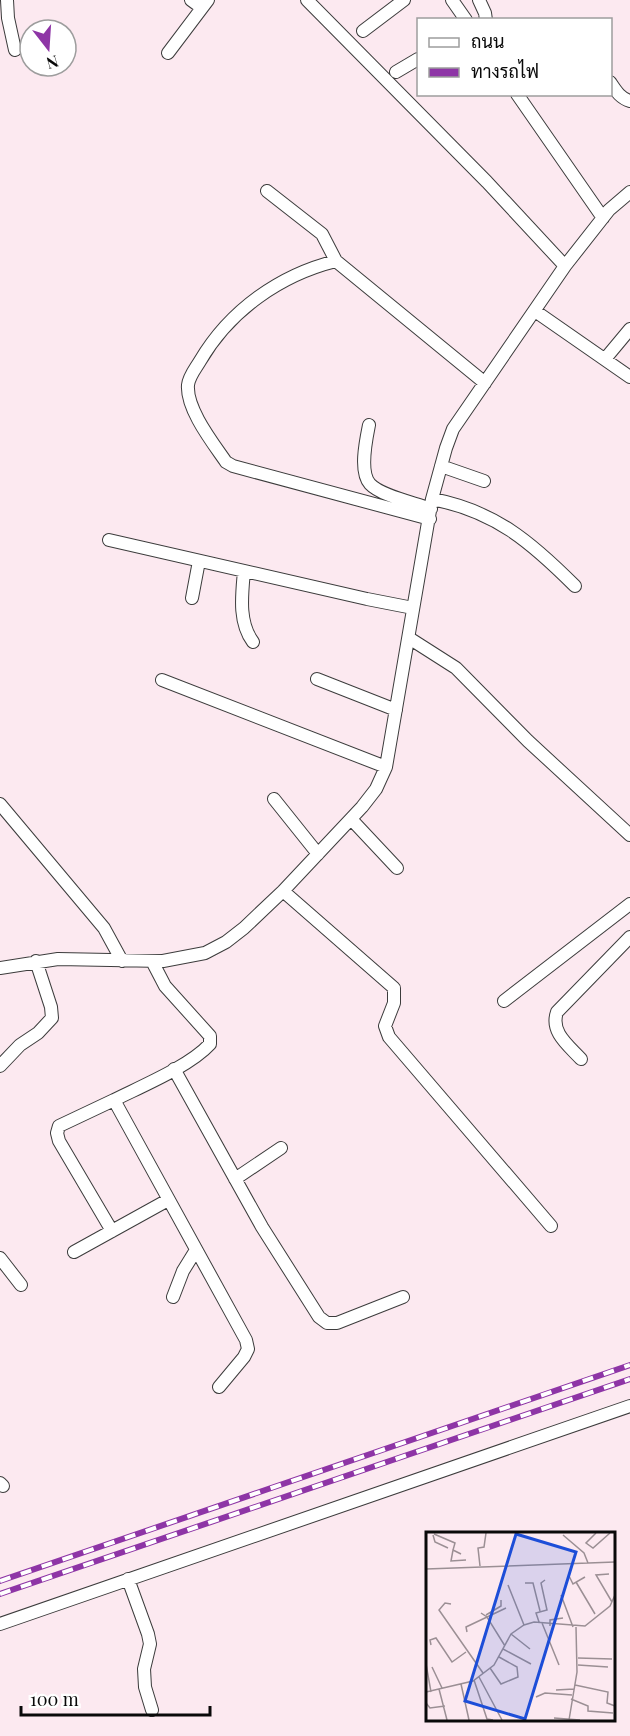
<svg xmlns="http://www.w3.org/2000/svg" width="630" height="1736" viewBox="0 0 630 1736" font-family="'Playfair Display',Sarabun,serif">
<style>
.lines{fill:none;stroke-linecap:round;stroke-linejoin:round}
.minor-casing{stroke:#3c3c3c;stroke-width:14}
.minor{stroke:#fff;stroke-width:12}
.rail-casing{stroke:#8e35a6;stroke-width:6}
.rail{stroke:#fff;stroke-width:4;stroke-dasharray:11;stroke-linecap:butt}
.inset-road{fill:none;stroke:#9b8f94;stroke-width:1.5}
.view{fill:#1d4ed8;fill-opacity:0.15;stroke:#1d4ed8;stroke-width:3}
.inset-edge{fill:none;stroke:#090909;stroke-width:3}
</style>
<rect width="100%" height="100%" fill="#fce9f0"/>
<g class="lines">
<defs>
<path id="minor" d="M 7,0 L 8,18 L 15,50
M 191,0 L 202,8
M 307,0 L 487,182 L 565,266
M 452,0 L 466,20
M 479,0 L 485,13 L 486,20
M 363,31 L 404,0
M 168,53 L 208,0
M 396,72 L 418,59
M 610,82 C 616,91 620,98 630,101
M 517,94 L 603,218
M 267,191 L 322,234 L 336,261
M 535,311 L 630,377
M 605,359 L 630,329
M 369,425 C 366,440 359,472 370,484 C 381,496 416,503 431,509
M 441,466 L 484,481
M 432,499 C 495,511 531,542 575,586
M 430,519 L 233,466 L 226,462 C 213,443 186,409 188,385 C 189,376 196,368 200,361 C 230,310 280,275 336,261 L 485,383
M 109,540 L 367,599 L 413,608
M 244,571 C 242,594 238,622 253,642
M 192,598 L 199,561
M 409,638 L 456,668 L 528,741 L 630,835
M 317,679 L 396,710
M 162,680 L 386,767
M 274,799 L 318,854
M 0,804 L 104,928 L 122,961
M 351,819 L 397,868
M 283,891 L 394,988 L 394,1003 L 385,1026 L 389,1037 L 551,1226
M 152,961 L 165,986 L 210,1036 L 210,1044 C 190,1066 142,1086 114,1100 L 246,1340 L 248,1349 L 244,1357 L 219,1387
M 0,968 L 58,959 L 163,961 L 205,953 L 226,942 L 244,928 L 283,891 L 362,807 L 376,789 L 386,767 L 432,499 L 446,448 L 453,429 L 565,266 L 609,210 L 630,192
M 504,1001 L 630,904
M 581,1059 C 568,1045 550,1032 557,1012 L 630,937
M 0,1066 L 20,1045 L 38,1033 L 52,1018 L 51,1007 L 36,961
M 174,1069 L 262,1227 L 319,1317 L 327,1323 L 337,1323 L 403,1297
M 235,1179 L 281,1148
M 112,1231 L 59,1141 L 57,1133 L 59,1126 L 114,1100
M 74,1252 L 168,1200
M 0,1258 L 21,1285
M 173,1297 L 183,1271 L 196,1250
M 0,1483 L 3,1486
M 128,1579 L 148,1634 L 150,1644 L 144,1669 L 145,1687 L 152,1710
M 0,1624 L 630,1406"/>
</defs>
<use href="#minor" class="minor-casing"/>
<use href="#minor" class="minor"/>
<defs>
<path id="rail" d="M 0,1581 L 630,1365
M 0,1594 L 630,1379"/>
</defs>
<use href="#rail" class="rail-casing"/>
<use href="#rail" class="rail"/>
</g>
<g transform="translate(426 1532)">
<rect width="189" height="189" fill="#fce9f0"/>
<path class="inset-road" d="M 170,1 L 160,11 L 167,16 L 184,1M 8,2 L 29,11 L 27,18 L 35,22M 7,3 L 9,10 L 22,16M 137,3 L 158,21 L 162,31M 27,18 L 25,29 L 40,28M 54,34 L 52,16 L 58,15 L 60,1M 0,37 L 189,30M 183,42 L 170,43 L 186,70M 143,44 L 147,52 L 159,45M 150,50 L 169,82M 99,51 L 107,51 L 114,79M 82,53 L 98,93M 135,63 L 147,95M 25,72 L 19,71 L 13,78 L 57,141M 55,81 L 61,85 L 79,114M 60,83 L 75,74 L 75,68M 113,90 L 110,81 L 121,78 L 115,51 L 119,48M 116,91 L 133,133M 124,94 L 124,88 L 137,86M 41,100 L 40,95 L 80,76M 85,102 L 104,117M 5,113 L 4,108 L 10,106 L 26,130 L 40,120M 77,117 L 105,132M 152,126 L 186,127M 0,132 L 5,160M 152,133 L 182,135M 6,135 L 16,156M 64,136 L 75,152 L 92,145 L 91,135 L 73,125M 53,145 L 76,188M 48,148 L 61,187 L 67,188M 35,152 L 43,188M 149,153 L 182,160 L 181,171 L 189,174M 13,157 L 21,188M 130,158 L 148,157M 0,160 L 47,149 L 68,133 L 85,102 L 98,93 L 108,90 L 159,94 L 184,74 L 189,63M 110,165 L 119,161 L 146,163M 145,167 L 162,174 L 162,179 L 187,181M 0,171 L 4,176 L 19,174M 128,186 L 154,188M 143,188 L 151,140 L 150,95"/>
<path class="view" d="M 90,2 L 150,20 L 99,187 L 39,169 Z"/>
<rect width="189" height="189" class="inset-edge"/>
</g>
<rect x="417" y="18" width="195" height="78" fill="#ffffff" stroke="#9d9d9d" stroke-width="1.5"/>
<rect x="429" y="38" width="30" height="9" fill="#ffffff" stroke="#9d9d9d" stroke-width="1.5"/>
<text x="471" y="48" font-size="18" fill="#090909">ถนน</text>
<rect x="429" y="68" width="30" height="9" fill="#8e35a6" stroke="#9d9d9d" stroke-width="1.5"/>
<text x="471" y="78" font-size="18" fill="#090909">ทางรถไฟ</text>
<g transform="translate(48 48) rotate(163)"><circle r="28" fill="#ffffff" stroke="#9d9d9d" stroke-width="1.5"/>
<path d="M0-4.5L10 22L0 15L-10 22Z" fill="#8e35a6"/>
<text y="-9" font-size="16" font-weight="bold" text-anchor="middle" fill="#090909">N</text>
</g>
<path d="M21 1706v9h189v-9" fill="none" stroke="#090909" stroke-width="3"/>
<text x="30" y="1706" font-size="18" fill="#090909" stroke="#ffffff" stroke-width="4.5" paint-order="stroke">100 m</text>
</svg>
